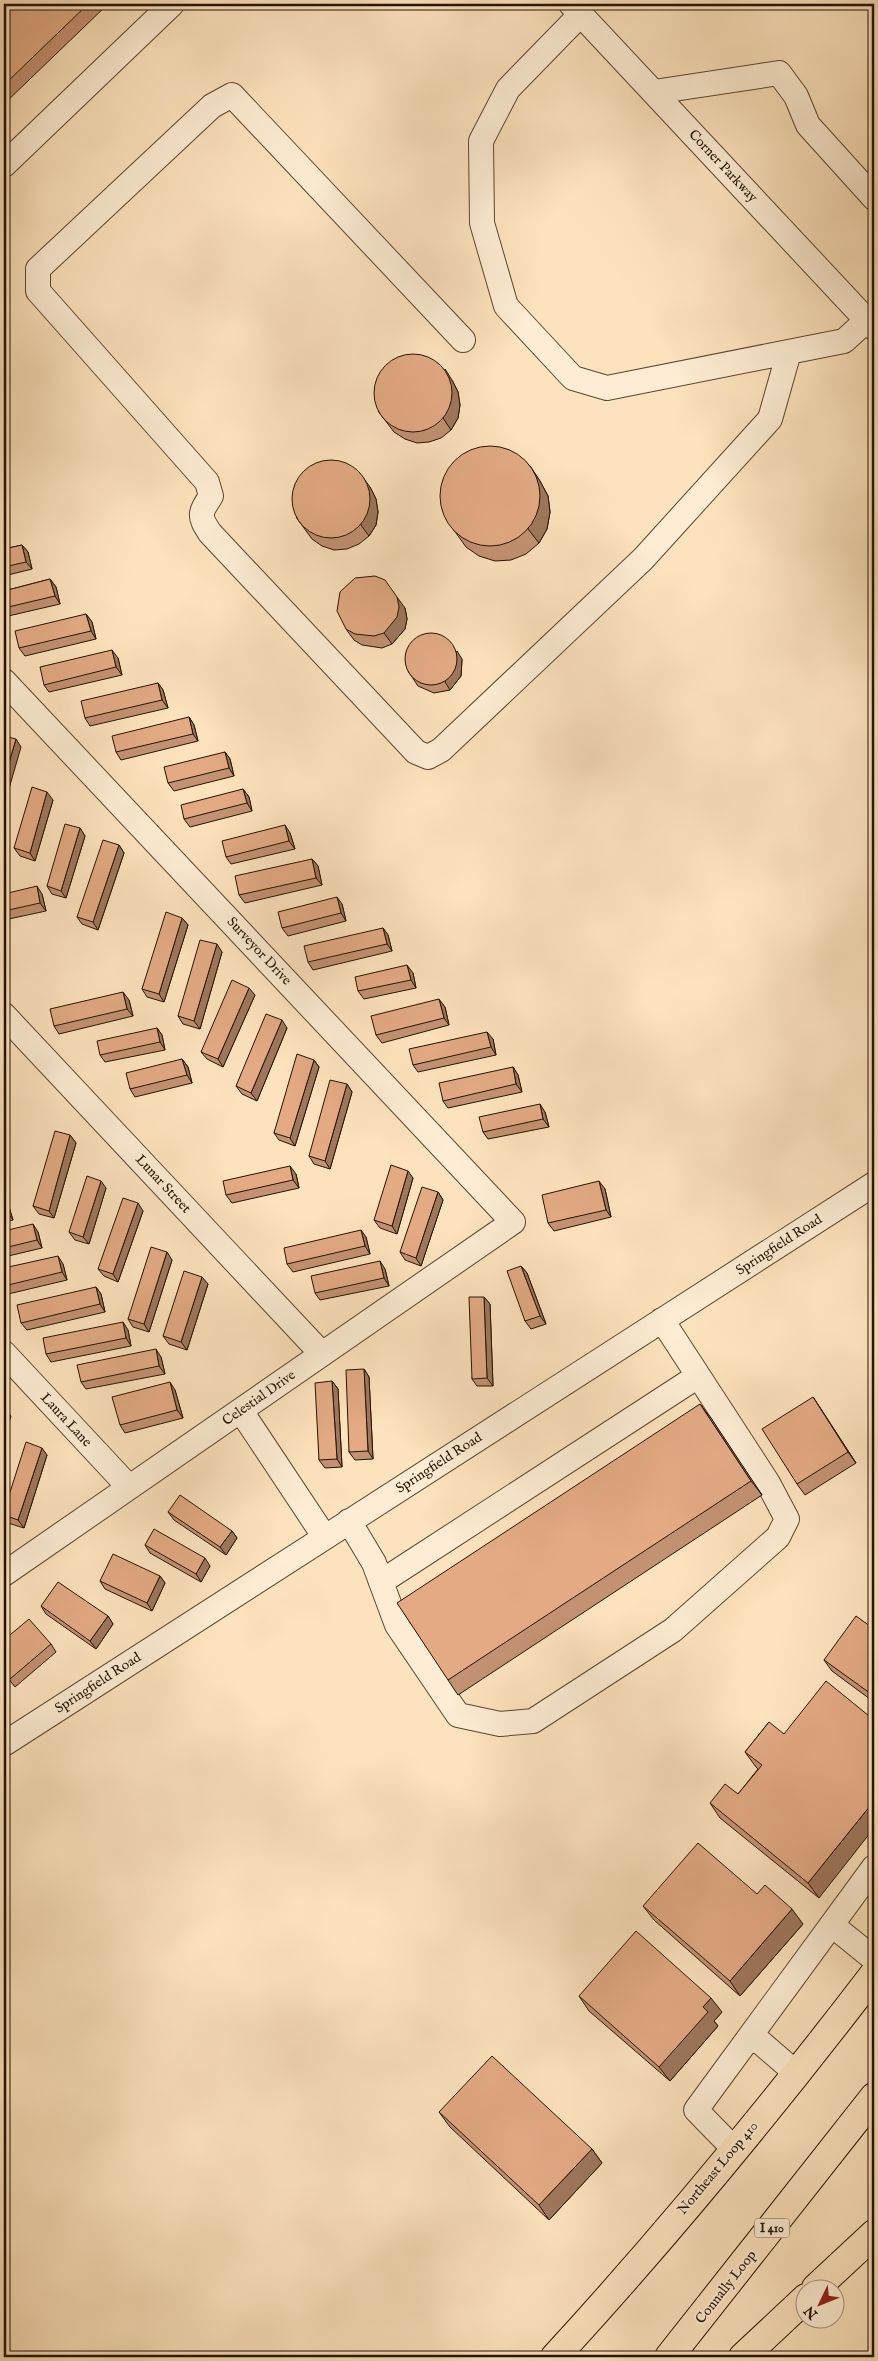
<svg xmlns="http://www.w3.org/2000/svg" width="878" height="2361" viewBox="0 0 878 2361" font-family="'IM FELL English',serif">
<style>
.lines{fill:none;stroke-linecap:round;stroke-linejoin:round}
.minor-casing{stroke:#5a462f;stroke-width:26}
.major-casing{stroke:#241200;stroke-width:30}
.highway-casing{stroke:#241200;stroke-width:30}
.minor{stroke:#feedd4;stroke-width:24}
.major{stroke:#fde3bd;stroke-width:28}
.highway{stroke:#fde3bd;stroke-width:28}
.wall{fill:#c39272;stroke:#241200}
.shaded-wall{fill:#9f775c;stroke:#241200}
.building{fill:#e3aa84;stroke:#241200}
.labels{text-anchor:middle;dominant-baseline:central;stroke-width:4;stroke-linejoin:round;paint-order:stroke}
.shield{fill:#feedd4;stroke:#655440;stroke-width:1}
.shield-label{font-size:12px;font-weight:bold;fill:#241200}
.street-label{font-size:14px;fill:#241200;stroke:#feedd4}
</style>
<rect width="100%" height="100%" fill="#fde3bd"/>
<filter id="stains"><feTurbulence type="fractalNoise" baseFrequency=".004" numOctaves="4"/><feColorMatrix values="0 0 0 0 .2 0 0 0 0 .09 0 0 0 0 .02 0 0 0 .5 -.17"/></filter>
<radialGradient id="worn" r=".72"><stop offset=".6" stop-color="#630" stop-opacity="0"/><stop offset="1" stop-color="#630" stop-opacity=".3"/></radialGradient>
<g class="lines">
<defs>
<path id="minor" d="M 571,4 L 874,328
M 581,14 L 508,89 L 481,141 L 482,223 L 506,306 L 573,378 L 607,388 L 844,341 L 867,320
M 654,92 L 779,73 L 796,96 L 808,125 L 874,198
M 4,165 L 172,4
M 463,340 L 232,95 L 212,106 L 38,269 L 38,291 L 207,482 L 211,496 C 200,513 198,515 210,533 L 416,752 L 428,757 L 441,750 L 643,559 L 770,419 L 789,352
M 4,681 L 513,1222 L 4,1574
M 4,1015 L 322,1354
M 4,1353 L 129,1487
M 241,1411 L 324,1536
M 349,1521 L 374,1563 L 397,1625 L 458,1715 L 500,1724 L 533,1721 L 673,1630 L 778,1537 L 787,1519 L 768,1483 L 662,1320
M 381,1582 L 698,1376
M 4,1744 L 874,1184
M 832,1925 L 874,1959
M 752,2035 L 796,2073
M 734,2149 L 696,2110 L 874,1867"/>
<path id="major" d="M 555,2357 C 667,2235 773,2106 874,1974"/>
<path id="highway" d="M 816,2288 L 874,2234
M 669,2357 L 874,2097
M 743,2357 L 806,2298"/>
</defs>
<use href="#minor" class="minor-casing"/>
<use href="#major" class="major-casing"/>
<use href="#highway" class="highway-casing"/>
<use href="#minor" class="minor"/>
<use href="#major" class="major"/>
<use href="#highway" class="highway"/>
</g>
<path class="wall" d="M 4,4 L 108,4 L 4,104 Z
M 452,380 L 458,392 L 460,405 L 458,418 L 451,430 L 441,438 L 429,442 L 417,443 L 405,439 L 394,432 L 378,411 Z
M 530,466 L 540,481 L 548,496 L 550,512 L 547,529 L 539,543 L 526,554 L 511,560 L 495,561 L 479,556 L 466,547 L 446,519 Z
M 370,487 L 376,499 L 378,512 L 376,525 L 369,536 L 359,544 L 347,549 L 334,550 L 322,546 L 312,539 L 296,517 Z
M 22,545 L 28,552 L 32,569 L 4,576 L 4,549 Z
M 50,579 L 56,587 L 60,604 L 4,617 L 4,591 Z
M 405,608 L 407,619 L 405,629 L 392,644 L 382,648 L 362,645 L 354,640 L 346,629 Z
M 86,614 L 92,622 L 96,639 L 25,656 L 19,648 Z
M 118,658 L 122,675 L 49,692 L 44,685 Z
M 462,659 L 461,676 L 450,690 L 434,693 L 418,686 L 408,671 Z
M 158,683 L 163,690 L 168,708 L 90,726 L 85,718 Z
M 189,717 L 194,725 L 198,741 L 121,760 L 116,752 Z
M 225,752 L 230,759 L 234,776 L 174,791 L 168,783 Z
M 243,789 L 249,797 L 252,811 L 190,827 L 184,819 Z
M 53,800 L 35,861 L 20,856 L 14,848 Z
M 80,828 L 85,836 L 66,898 L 52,894 L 47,886 Z
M 290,833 L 295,849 L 231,864 L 226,857 Z
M 119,845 L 124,853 L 98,930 L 82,924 L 77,917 Z
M 312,859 L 318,866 L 322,885 L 245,903 L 239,895 Z
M 4,894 L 42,894 L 46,911 L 4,920 Z
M 342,904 L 346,921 L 288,936 L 282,928 Z
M 182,918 L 188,925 L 164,1002 L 147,997 L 142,989 Z
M 383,928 L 388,935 L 392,951 L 313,970 L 308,962 Z
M 222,952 L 200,1029 L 183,1024 L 178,1016 Z
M 413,973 L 416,988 L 364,999 L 358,991 Z
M 255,995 L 223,1067 L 207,1059 L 201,1052 Z
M 129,1000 L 133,1016 L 59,1034 L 54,1026 Z
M 445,1007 L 449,1025 L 382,1043 L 376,1035 Z
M 157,1028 L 162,1035 L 165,1050 L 105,1062 L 100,1055 Z
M 287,1028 L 257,1101 L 242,1094 L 236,1086 Z
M 493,1039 L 496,1055 L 418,1072 L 413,1065 Z
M 182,1059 L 188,1067 L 192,1083 L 135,1097 L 130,1089 Z
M 314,1060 L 319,1067 L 295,1146 L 279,1140 L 274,1133 Z
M 513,1067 L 518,1075 L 522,1092 L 448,1108 L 443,1101 Z
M 347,1084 L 352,1092 L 330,1169 L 314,1164 L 309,1156 Z
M 545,1112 L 549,1127 L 488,1139 L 483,1132 Z
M 70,1135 L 76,1143 L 54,1218 L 39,1214 L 33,1206 Z
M 296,1174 L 299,1188 L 232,1203 L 226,1195 Z
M 413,1178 L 397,1234 L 380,1228 L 374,1220 Z
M 106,1188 L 89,1244 L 75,1240 L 69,1232 Z
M 605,1189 L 611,1217 L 554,1231 L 548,1223 Z
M 438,1192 L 443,1200 L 421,1266 L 405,1260 L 400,1252 Z
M 4,1197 L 8,1204 L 13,1220 L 4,1222 Z
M 143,1211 L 118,1282 L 104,1276 L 98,1269 Z
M 4,1231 L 38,1232 L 42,1248 L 4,1257 Z
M 366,1237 L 370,1254 L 293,1272 L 287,1264 Z
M 172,1260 L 149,1332 L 133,1327 L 128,1319 Z
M 63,1264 L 67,1280 L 4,1295 L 4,1268 Z
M 521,1266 L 527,1273 L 546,1324 L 531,1329 L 525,1321 Z
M 385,1269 L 389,1286 L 320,1300 L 315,1293 Z
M 208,1284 L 187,1350 L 169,1344 L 163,1336 Z
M 96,1287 L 101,1294 L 105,1312 L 27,1330 L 21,1323 Z
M 484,1297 L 490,1304 L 493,1386 L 477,1386 L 472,1379 Z
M 128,1330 L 131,1346 L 51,1362 L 46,1354 Z
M 161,1357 L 165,1374 L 86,1389 L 81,1382 Z
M 364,1369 L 369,1377 L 373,1459 L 355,1460 L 349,1452 Z
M 332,1381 L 338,1389 L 342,1467 L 325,1468 L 319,1460 Z
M 175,1390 L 183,1418 L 125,1433 L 120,1425 Z
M 813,1397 L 856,1463 L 805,1495 L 797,1484 Z
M 700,1404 L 762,1495 L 458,1695 L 448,1680 Z
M 47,1455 L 24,1528 L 8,1523 L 4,1517 L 4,1511 Z
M 168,1512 L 232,1531 L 237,1538 L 226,1555 L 174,1520 Z
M 145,1545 L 210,1566 L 201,1582 L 150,1553 Z
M 160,1576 L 165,1583 L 152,1611 L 105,1589 L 100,1581 Z
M 41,1606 L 108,1616 L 113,1624 L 96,1649 L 46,1614 Z
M 874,1629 L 874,1702 L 832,1671 L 824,1660 Z
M 4,1640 L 51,1644 L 56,1652 L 15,1687 L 4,1673 Z
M 769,1722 L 819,1898 L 720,1818 L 710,1803 L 738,1794 L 758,1769 L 756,1767 L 745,1752 Z
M 757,1894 L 803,1924 L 740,1996 L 654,1920 L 643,1906 Z
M 579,1996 L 722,2012 L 714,2021 L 718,2026 L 670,2081 L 589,2011 Z
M 439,2112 L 592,2149 L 602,2163 L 549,2220 L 450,2127 Z"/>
<path class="shaded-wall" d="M 445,369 L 452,380 L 458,392 L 460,405 L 458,418 L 451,430 L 443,418 Z
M 530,466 L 540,481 L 548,496 L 550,512 L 547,529 L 539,543 L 528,529 Z
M 362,476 L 370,487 L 376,499 L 378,512 L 376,525 L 369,536 L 361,525 Z
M 22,545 L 28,552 L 32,569 L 26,562 Z
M 50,579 L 56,587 L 60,604 L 55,596 Z
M 397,597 L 405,608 L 407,619 L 405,629 L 392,644 L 384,633 Z
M 86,614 L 92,622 L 96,639 L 91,631 Z
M 112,650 L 118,658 L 122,675 L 116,667 Z
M 457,651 L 462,659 L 461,676 L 450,690 L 445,682 Z
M 158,683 L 163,690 L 168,708 L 162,700 Z
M 189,717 L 194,725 L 198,741 L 193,734 Z
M 16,739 L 21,747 L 4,806 L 4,780 Z
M 225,752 L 230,759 L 234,776 L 229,768 Z
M 243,789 L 249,797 L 252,811 L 247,803 Z
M 47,792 L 53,800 L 35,861 L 30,853 Z
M 285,825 L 290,833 L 295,849 L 289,841 Z
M 80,828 L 85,836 L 66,898 L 61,891 Z
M 119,845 L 124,853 L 98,930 L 93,922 Z
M 312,859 L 318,866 L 322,885 L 316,878 Z
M 37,886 L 42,894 L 46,911 L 40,903 Z
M 337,897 L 342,904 L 346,921 L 341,913 Z
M 182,918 L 188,925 L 164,1002 L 159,994 Z
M 383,928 L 388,935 L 392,951 L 387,944 Z
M 217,944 L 222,952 L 200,1029 L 194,1021 Z
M 407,965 L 413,973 L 416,988 L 411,980 Z
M 249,988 L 255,995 L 223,1067 L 218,1059 Z
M 123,992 L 129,1000 L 133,1016 L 127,1009 Z
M 439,999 L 445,1007 L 449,1025 L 444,1018 Z
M 282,1020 L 287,1028 L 257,1101 L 251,1093 Z
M 157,1028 L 162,1035 L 165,1050 L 160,1042 Z
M 487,1032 L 493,1039 L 496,1055 L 491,1047 Z
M 182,1059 L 188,1067 L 192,1083 L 187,1075 Z
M 314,1060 L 319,1067 L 295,1146 L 290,1138 Z
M 513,1067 L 518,1075 L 522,1092 L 516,1084 Z
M 347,1084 L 352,1092 L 330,1169 L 325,1161 Z
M 540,1104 L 545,1112 L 549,1127 L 543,1119 Z
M 70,1135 L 76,1143 L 54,1218 L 49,1211 Z
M 290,1166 L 296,1174 L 299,1188 L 293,1180 Z
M 408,1171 L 413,1178 L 397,1234 L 392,1226 Z
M 101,1181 L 106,1188 L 89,1244 L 83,1237 Z
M 599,1181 L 605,1189 L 611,1217 L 606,1210 Z
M 438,1192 L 443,1200 L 421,1266 L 416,1258 Z
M 4,1197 L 8,1204 L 13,1220 L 7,1212 Z
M 138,1203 L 143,1211 L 118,1282 L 113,1274 Z
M 33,1224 L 38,1232 L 42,1248 L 37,1240 Z
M 361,1230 L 366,1237 L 370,1254 L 365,1246 Z
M 167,1252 L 172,1260 L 149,1332 L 144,1324 Z
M 58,1256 L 63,1264 L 67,1280 L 62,1272 Z
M 380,1261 L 385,1269 L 389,1286 L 384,1278 Z
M 521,1266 L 527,1273 L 546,1324 L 540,1316 Z
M 202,1277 L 208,1284 L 187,1350 L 181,1342 Z
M 96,1287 L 101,1294 L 105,1312 L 100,1304 Z
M 484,1297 L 490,1304 L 493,1386 L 487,1378 Z
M 123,1322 L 128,1330 L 131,1346 L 126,1338 Z
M 156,1349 L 161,1357 L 165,1374 L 159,1366 Z
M 364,1369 L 369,1377 L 373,1459 L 368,1451 Z
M 332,1381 L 338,1389 L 342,1467 L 337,1459 Z
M 170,1382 L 175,1390 L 183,1418 L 177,1410 Z
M 813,1397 L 821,1409 L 856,1463 L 848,1452 Z
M 700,1404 L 711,1418 L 762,1495 L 751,1481 Z
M 5,1409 L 11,1416 L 4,1438 L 4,1414 Z
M 42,1448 L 47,1455 L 24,1528 L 18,1520 Z
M 232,1531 L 237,1538 L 226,1555 L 220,1547 Z
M 205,1558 L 210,1566 L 201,1582 L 196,1574 Z
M 160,1576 L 165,1583 L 152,1611 L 147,1603 Z
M 108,1616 L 113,1624 L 96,1649 L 90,1641 Z
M 874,1801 L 874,1828 L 819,1898 L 808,1883 Z
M 792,1909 L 803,1924 L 740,1996 L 730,1981 Z
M 711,1998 L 722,2012 L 714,2021 L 718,2026 L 670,2081 L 659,2067 L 703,2007 Z
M 592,2149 L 602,2163 L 549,2220 L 539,2205 Z"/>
<path class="building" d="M 4,4 L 88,4 L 4,85 Z
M374 393a39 39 0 1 1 78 0a39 39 0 1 1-78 0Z
M440 496a50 50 0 1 1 100 0a50 50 0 1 1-100 0Z
M292 499a39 39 0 1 1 78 0a39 39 0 1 1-78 0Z
M 22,545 L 26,562 L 4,567 L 4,549 Z
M 375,576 L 385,580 L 397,597 L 399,607 L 397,617 L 384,633 L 374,636 L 355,634 L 346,629 L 337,611 L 340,592 L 355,578 Z
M 50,579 L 55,596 L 4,608 L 4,591 Z
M 86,614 L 91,631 L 19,648 L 15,631 Z
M405 659a26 26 0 1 1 52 0a26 26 0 1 1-52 0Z
M 112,650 L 116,667 L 44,685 L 40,667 Z
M 158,683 L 162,700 L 85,718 L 81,701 Z
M 189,717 L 193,734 L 116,752 L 112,736 Z
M 4,736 L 16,739 L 4,780 Z
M 225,752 L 229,768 L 168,783 L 164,767 Z
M 32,787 L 47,792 L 30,853 L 14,848 Z
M 243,789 L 247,803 L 184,819 L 181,805 Z
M 65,824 L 80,828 L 61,891 L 47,886 Z
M 285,825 L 289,841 L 226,857 L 222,841 Z
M 103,840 L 119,845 L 93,922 L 77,917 Z
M 312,859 L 316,878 L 239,895 L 235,876 Z
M 37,886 L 40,903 L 4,911 L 4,894 Z
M 337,897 L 341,913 L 282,928 L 278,912 Z
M 166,912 L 182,918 L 159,994 L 142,989 Z
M 383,928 L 387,944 L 308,962 L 304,946 Z
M 200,940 L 217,944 L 194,1021 L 178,1016 Z
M 407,965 L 411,980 L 358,991 L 355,977 Z
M 232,980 L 249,988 L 218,1059 L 201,1052 Z
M 123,992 L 127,1009 L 54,1026 L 50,1009 Z
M 439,999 L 444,1018 L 376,1035 L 371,1016 Z
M 266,1014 L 282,1020 L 251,1093 L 236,1086 Z
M 157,1028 L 160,1042 L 100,1055 L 97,1041 Z
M 487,1032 L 491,1047 L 413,1065 L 409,1049 Z
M 297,1054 L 314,1060 L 290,1138 L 274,1133 Z
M 182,1059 L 187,1075 L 130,1089 L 126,1073 Z
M 513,1067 L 516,1084 L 443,1101 L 439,1083 Z
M 330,1080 L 347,1084 L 325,1161 L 309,1156 Z
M 540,1104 L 543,1119 L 483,1132 L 479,1117 Z
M 55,1131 L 70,1135 L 49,1211 L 33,1206 Z
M 391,1165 L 408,1171 L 392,1226 L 374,1220 Z
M 290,1166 L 293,1180 L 226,1195 L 223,1181 Z
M 87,1176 L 101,1181 L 83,1237 L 69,1232 Z
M 599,1181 L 606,1210 L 548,1223 L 542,1195 Z
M 422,1187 L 438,1192 L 416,1258 L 400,1252 Z
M 123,1198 L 138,1203 L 113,1274 L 98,1269 Z
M 4,1199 L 7,1212 L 4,1213 Z
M 33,1224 L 37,1240 L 4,1248 L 4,1231 Z
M 361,1230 L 365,1246 L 287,1264 L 284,1248 Z
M 151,1247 L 167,1252 L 144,1324 L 128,1319 Z
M 58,1256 L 62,1272 L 4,1286 L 4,1268 Z
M 380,1261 L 384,1278 L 315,1293 L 311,1276 Z
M 521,1266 L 540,1316 L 525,1321 L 507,1271 Z
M 184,1271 L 202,1277 L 181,1342 L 163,1336 Z
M 96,1287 L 100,1304 L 21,1323 L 17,1305 Z
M 469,1297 L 484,1297 L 487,1378 L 472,1379 Z
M 123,1322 L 126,1338 L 46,1354 L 43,1338 Z
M 156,1349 L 159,1366 L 81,1382 L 77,1365 Z
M 364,1369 L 368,1451 L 349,1452 L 346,1370 Z
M 332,1381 L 337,1459 L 319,1460 L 315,1383 Z
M 170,1382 L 177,1410 L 120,1425 L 112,1397 Z
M 813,1397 L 848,1452 L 797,1484 L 762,1429 Z
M 700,1404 L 751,1481 L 448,1680 L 397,1603 Z
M 26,1442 L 42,1448 L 18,1520 L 4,1515 L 4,1511 Z
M 180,1495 L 232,1531 L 220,1547 L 168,1512 Z
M 154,1529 L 205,1558 L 196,1574 L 145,1545 Z
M 113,1554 L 160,1576 L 147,1603 L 100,1581 Z
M 58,1582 L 108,1616 L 90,1641 L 41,1606 Z
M 856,1616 L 874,1629 L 874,1696 L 824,1660 Z
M 29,1619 L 51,1644 L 10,1679 L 4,1672 L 4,1640 Z
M 826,1681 L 874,1720 L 874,1801 L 808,1883 L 710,1803 L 725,1784 L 738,1794 L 762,1765 L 745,1752 L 769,1722 L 784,1734 Z
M 698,1843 L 757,1894 L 765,1885 L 792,1909 L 730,1981 L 643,1906 Z
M 636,1931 L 711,1998 L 703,2007 L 708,2012 L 659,2067 L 579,1996 Z
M 492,2056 L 592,2149 L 539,2205 L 439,2112 Z"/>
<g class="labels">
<rect class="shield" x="754.5" y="2218.5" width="35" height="19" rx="4"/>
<g class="shield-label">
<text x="772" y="2228">I 410</text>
</g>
<g class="street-label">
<text transform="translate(723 166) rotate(47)">Corner Parkway</text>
<text transform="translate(259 951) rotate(47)">Surveyor Drive</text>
<text transform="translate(163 1184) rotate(47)">Lunar Street</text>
<text transform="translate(779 1245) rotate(-33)">Springfield Road</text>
<text transform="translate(259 1398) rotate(-35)">Celestial Drive</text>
<text transform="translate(66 1420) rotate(47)">Laura Lane</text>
<text transform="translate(439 1463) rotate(-33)">Springfield Road</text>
<text transform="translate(98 1683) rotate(-33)">Springfield Road</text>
<text transform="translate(718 2168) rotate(-50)">Northeast Loop 410</text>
<text transform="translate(726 2287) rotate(-52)">Connally Loop</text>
</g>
</g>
<rect width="878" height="2361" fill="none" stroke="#fde3bd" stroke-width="20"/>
<rect x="5" y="5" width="868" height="2351" fill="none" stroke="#241200" stroke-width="2.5"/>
<rect x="10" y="10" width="858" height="2341" fill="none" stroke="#241200"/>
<g transform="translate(820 2304) rotate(227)"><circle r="24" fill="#feedd4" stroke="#a7957f"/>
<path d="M0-4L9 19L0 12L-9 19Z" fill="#8f2418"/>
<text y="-8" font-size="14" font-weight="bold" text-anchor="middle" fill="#241200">N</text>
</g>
<rect width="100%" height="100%" filter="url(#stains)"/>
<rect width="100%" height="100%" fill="url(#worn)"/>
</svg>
